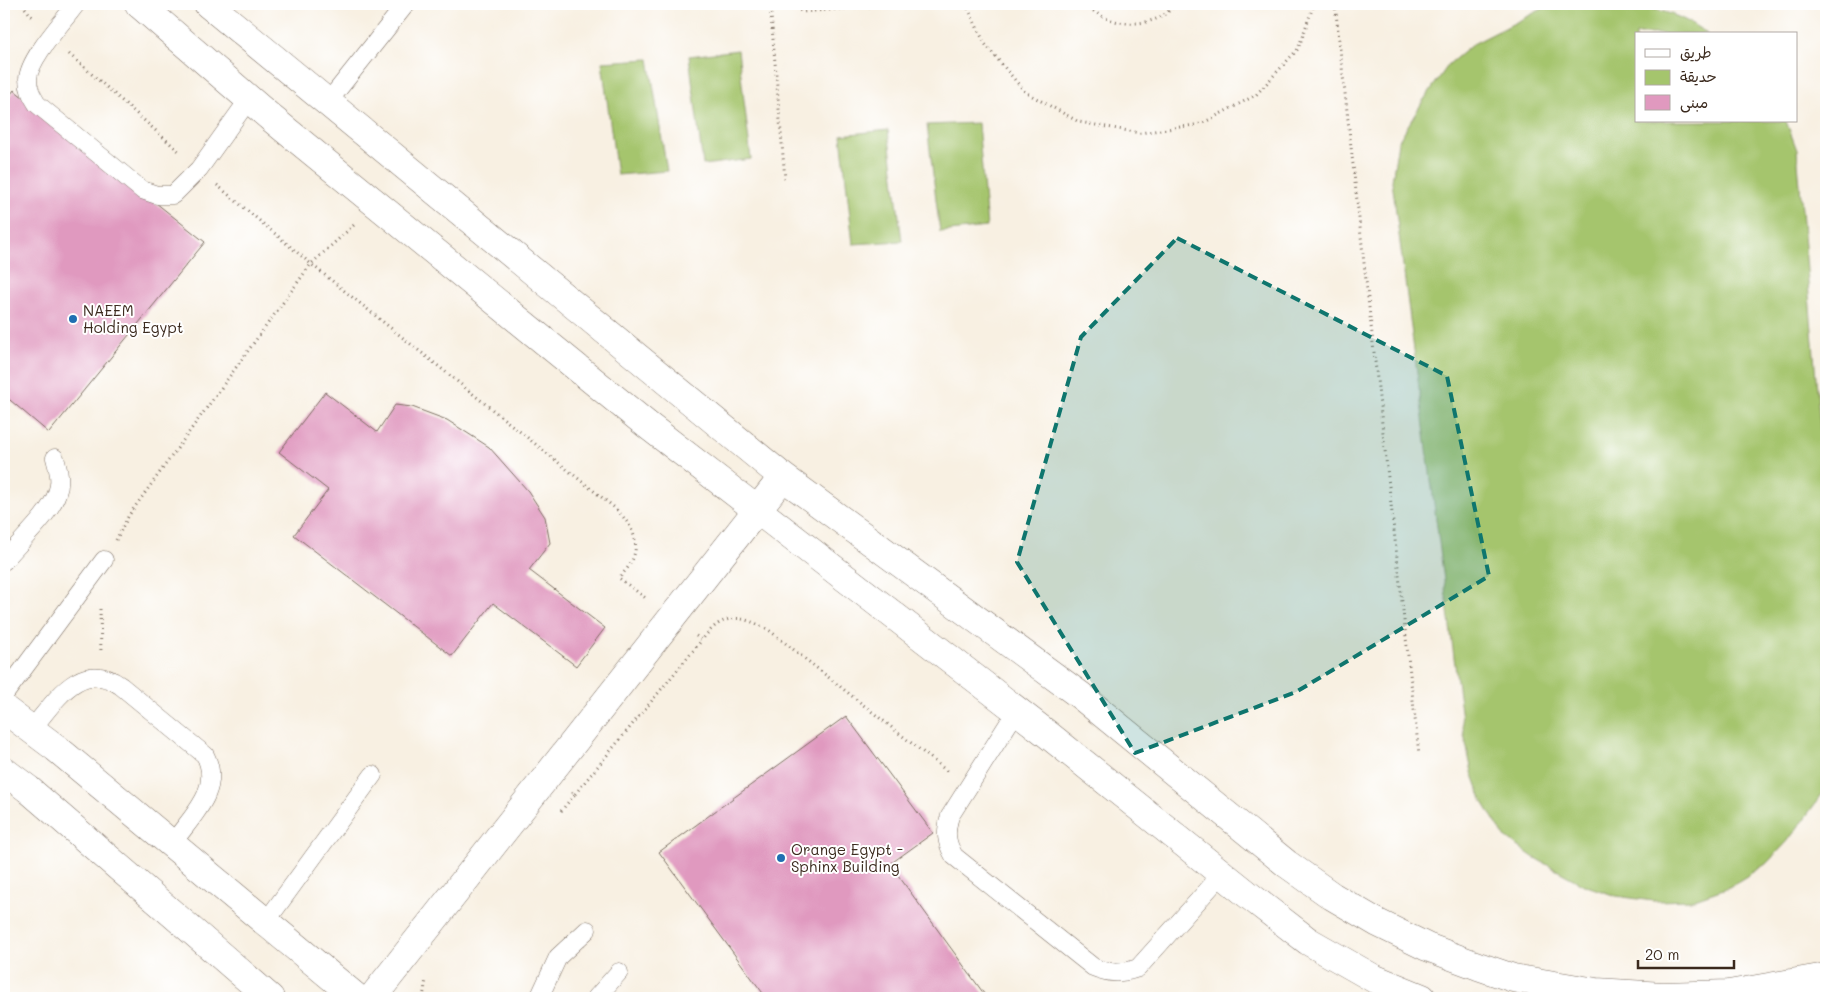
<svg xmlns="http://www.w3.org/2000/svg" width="1830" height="1002" viewBox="0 0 1830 1002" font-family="Mali,'Playpen Sans Arabic',sans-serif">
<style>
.green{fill:#a5c56d;stroke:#707846}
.building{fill:#e099bf}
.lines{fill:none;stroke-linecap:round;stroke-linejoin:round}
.service-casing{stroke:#7d6f63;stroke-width:19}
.minor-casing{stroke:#7d6f63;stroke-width:29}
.path{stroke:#7d6f63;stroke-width:3;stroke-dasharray:1 4;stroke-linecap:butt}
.service{stroke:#fff;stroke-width:18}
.minor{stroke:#fff;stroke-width:28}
.marked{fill:#0f766e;fill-opacity:0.2;stroke:#0f766e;stroke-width:4;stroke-dasharray:10 6;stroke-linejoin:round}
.poi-dot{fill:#1f6fb2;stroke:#fff;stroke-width:2}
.labels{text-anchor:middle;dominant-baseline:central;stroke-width:4;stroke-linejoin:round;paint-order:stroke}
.poi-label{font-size:15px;fill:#3b2a1e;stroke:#fff;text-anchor:start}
</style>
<rect width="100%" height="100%" fill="#fff"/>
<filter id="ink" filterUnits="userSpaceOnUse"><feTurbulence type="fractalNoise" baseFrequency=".02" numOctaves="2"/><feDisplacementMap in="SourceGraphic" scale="10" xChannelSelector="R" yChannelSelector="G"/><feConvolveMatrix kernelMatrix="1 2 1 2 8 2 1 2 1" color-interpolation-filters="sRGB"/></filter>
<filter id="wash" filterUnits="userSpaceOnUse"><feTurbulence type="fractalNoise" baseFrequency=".0096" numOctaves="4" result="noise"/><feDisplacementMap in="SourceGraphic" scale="20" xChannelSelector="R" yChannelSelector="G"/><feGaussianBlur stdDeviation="1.12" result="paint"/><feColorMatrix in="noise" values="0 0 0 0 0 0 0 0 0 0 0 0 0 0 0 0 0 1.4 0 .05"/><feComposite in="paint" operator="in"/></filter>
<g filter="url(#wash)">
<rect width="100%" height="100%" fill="#f8f0e2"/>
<path class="green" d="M 1589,4 C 1633,4 1671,6 1707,34 L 1636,34 L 1636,121 L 1786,121 L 1797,150 L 1826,499 L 1826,789 L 1787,842 L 1766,864 L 1729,887 L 1692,900 L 1653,901 L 1616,896 L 1584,885 L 1533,857 L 1504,836 L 1483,802 L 1472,772 L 1464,734 L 1392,181 L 1398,142 L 1423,101 L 1449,64 L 1473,44 L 1544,8 Z
M 738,50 L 751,159 L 703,165 L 689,56 Z
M 649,59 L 667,171 L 617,175 L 602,62 Z
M 978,123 L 987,227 L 940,232 L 927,125 Z
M 888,130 L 902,241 L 853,244 L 841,135 Z"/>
<g id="blocks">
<path class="building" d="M 14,90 L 205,242 L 49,433 L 4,395 L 4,103 Z
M 325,392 L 377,432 L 395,405 L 412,407 L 447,420 L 489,447 L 528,491 L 545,517 L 550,543 L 529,570 L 605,628 L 576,666 L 493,603 L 452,656 L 294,535 L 328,490 L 279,452 Z
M 846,716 L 933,833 L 890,864 L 987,998 L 762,998 L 765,996 L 659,852 Z"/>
</g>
</g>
<g filter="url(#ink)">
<use href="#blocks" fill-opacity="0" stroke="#7d6f63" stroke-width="1"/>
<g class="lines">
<defs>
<path id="service" d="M 76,4 C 64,21 29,58 28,79 C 28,89 32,96 37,104 L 142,190 L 157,195 L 173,195 L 199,169 L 249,99
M 328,102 L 406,4
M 4,561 C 19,542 50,515 57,493 C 62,481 58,469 55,458
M 4,695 L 104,560
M 1017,710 L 950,816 C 945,832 946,842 954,856 L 1093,967 C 1110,974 1121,974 1138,968 L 1222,874
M 31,730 C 55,702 80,657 121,686 L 205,755 C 223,790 191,817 171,845
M 265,923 L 373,775
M 539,998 L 558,957 L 587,930
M 596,998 L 619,972"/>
<path id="minor" d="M 139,4 L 271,118 L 646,424 L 1046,733 L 1251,897 L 1308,941 L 1373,978 L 1422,998
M 208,4 L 783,477 L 1081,696 L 1287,864 L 1332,896 L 1378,923 L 1427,947 L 1478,966 L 1513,978 L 1596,992 L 1663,996 L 1729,994 L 1826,977
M 4,709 L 56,748 L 357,998
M 4,771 L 28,789 L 270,998
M 372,998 L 783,477"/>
</defs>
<use href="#service" class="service-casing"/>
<use href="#minor" class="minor-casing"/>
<path class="path" d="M 22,4 L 33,18
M 770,4 L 785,179
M 792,4 L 802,12 L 905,4
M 966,4 L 985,44 L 1025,92 L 1079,122 L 1140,133 L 1201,124 L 1256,95 L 1298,49 L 1314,4
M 1086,4 C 1103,24 1139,29 1162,16 C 1167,13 1172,8 1177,4
M 1335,4 L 1419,754
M 69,54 L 181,153
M 217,185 L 311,264 L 615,508 C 628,521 641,538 633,558 C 631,565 624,572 619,578 L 647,599
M 116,540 L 129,515 L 311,264 L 354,225
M 100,609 L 101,653
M 696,636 L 702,640 C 723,612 741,614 770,631 L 948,772
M 575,794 L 702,640
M 561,811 L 575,794 L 572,792
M 423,998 L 426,979"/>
<use href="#service" class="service"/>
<use href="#minor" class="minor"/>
</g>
</g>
<path class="marked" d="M 1177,238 L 1447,376 L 1489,576 L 1296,692 L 1135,753 L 1017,562 L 1081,337 Z"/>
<g class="poi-dot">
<circle cx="73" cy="319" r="5"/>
<circle cx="781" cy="858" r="5"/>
</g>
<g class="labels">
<g class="poi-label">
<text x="83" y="310">NAEEM<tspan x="83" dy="17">Holding Egypt</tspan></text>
<text x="791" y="849">Orange Egypt -<tspan x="791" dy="17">Sphinx Building</tspan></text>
</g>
</g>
<rect width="1830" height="1002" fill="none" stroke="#fff" stroke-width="20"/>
<rect x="1635" y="32" width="162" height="90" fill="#ffffff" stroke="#b1aaa5"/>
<rect x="1645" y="49" width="25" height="8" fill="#ffffff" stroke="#b1aaa5"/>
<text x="1680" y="58" font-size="15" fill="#3b2a1e">طريق</text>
<rect x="1645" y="70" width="25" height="15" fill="#a5c56d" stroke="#b1aaa5"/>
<text x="1680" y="82" font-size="15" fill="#3b2a1e">حديقة</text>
<rect x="1645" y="95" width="25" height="15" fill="#e099bf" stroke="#b1aaa5"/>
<text x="1680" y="108" font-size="15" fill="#3b2a1e">مبنى</text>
<path d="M1638 960v8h96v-8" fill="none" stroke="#3b2a1e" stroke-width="2.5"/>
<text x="1645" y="960" font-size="15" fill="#3b2a1e" stroke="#ffffff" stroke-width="4" paint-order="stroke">20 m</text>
</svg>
